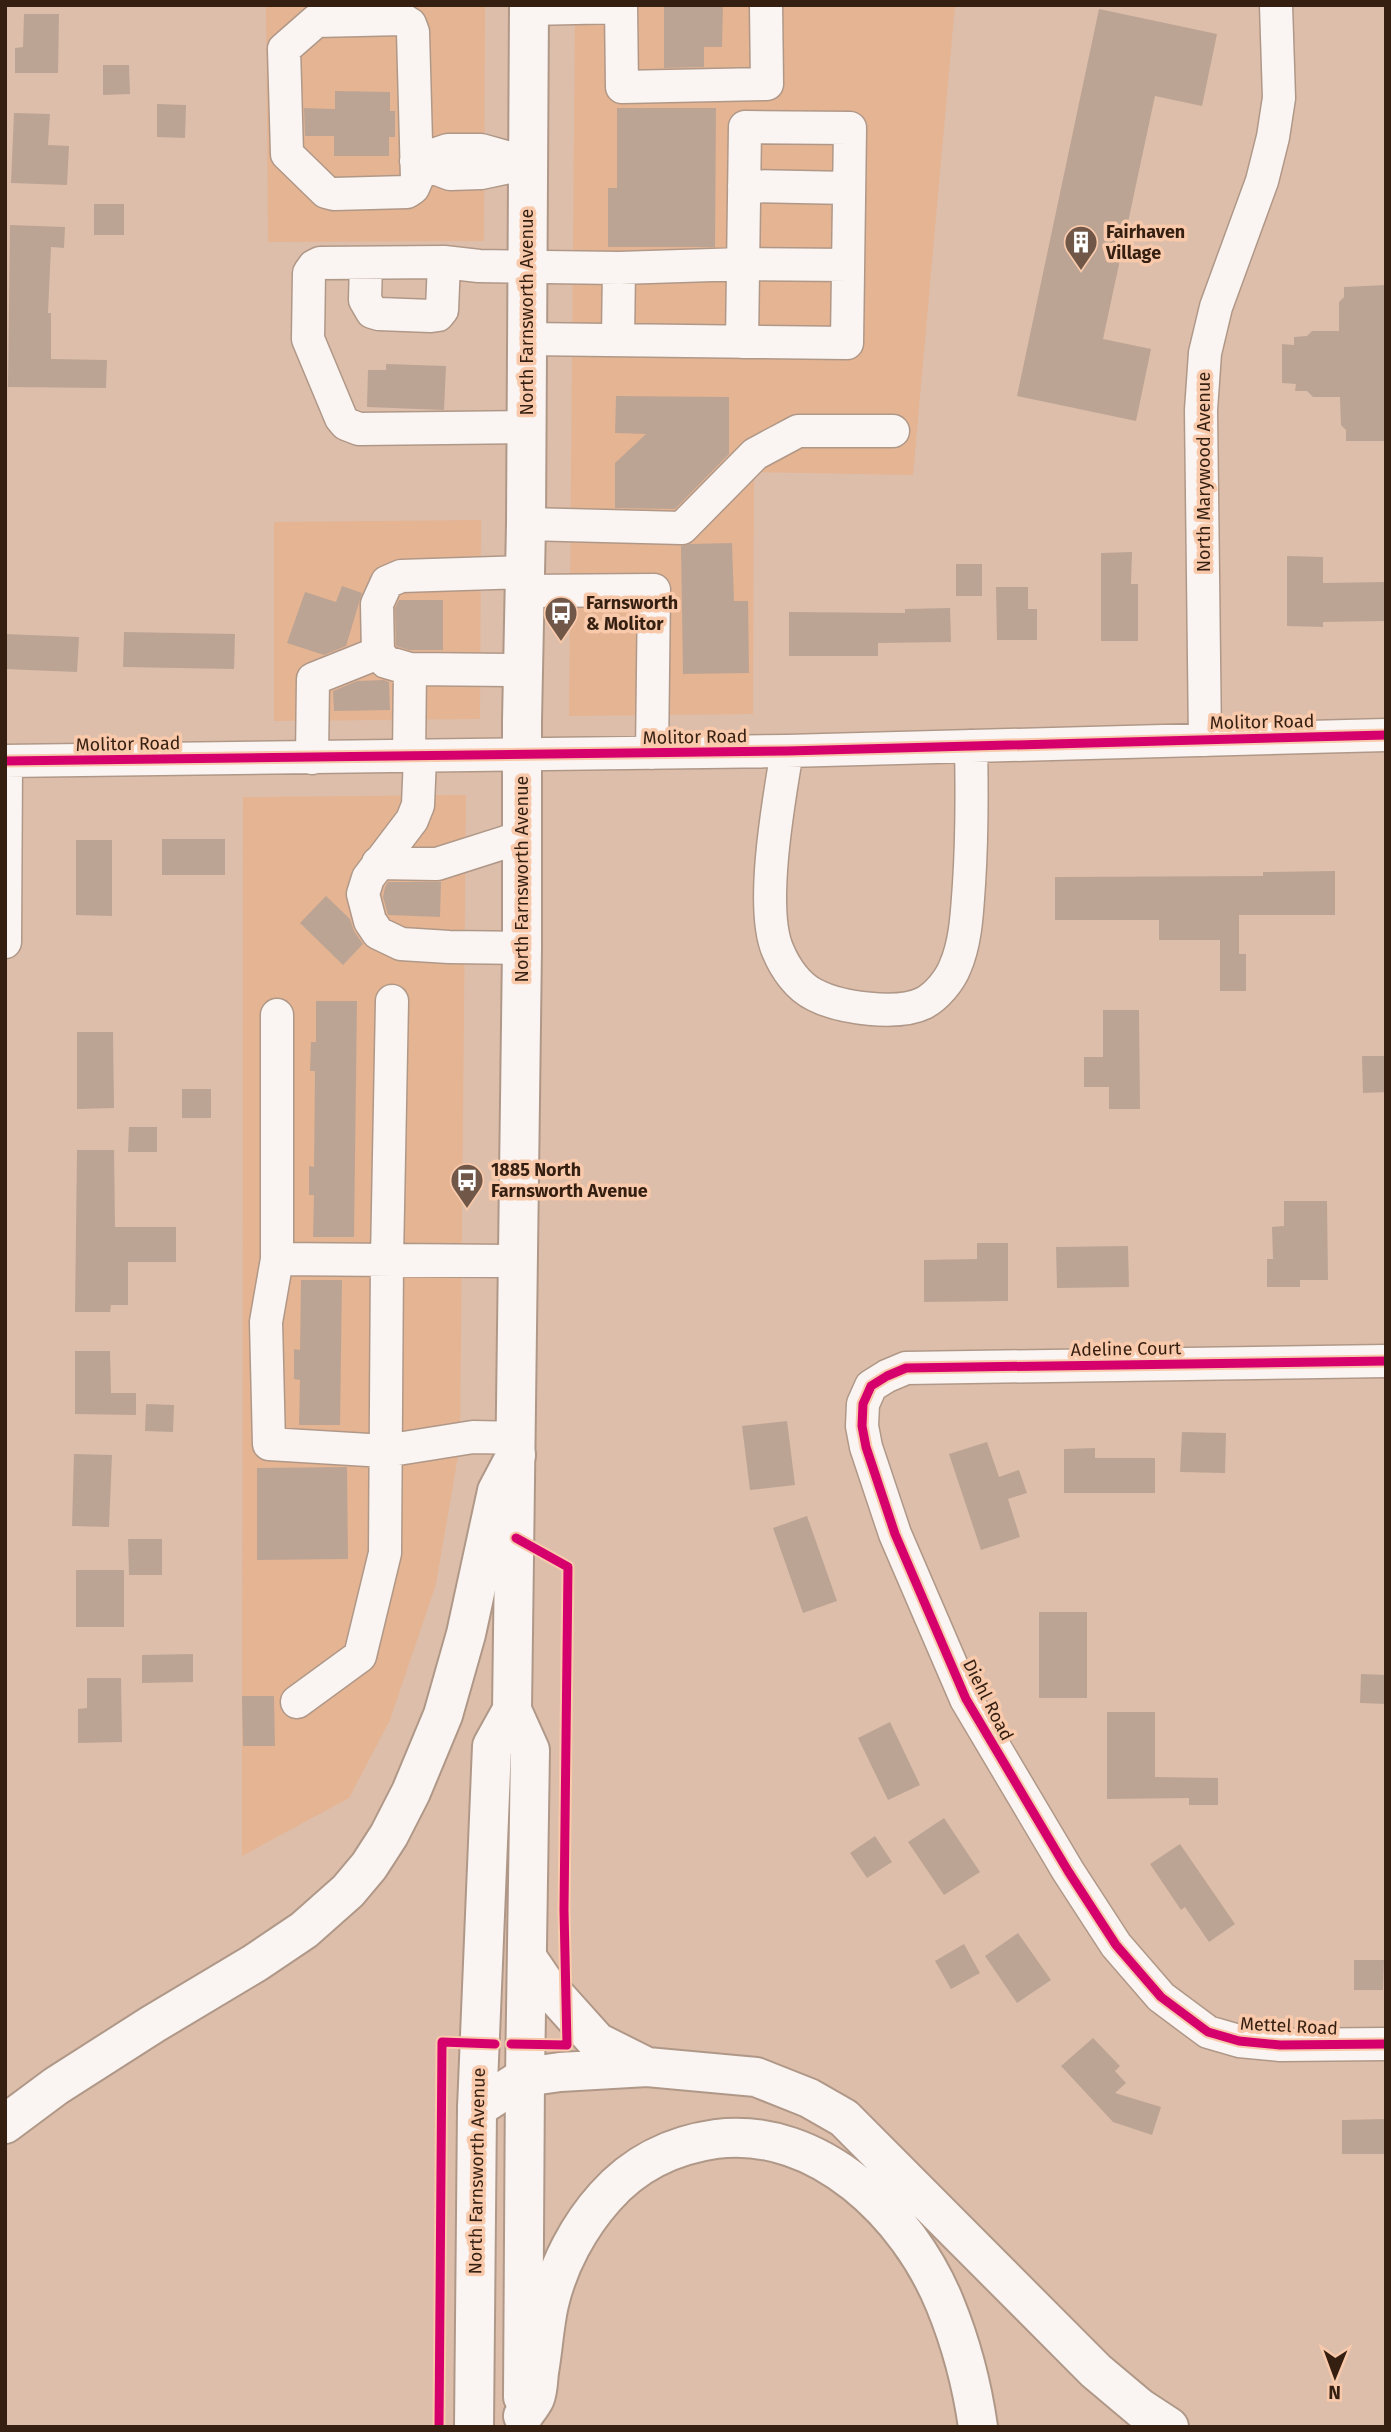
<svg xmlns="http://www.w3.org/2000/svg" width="1391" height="2432" viewBox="0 0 1391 2432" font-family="'Fira Sans',sans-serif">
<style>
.built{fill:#e5b493}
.building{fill:#bca494}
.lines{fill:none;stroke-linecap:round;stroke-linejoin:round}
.minor-casing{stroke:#b09888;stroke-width:35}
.major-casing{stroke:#b09888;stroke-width:42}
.highway-casing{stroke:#b09888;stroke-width:42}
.minor{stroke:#faf5f2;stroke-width:32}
.major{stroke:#faf5f2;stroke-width:38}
.highway{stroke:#faf5f2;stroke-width:38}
.cycleway-casing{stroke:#f8c9ab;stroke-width:13}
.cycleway{stroke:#d6006c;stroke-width:9}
.labels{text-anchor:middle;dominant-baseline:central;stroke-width:7;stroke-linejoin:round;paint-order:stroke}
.poi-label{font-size:18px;font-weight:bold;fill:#351f11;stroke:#f8c9ab;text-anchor:start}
.street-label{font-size:18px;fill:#351f11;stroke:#f8c9ab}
</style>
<rect width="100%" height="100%" fill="#ddbeaa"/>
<path class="built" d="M 266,5 L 485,5 L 484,241 L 268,242 Z
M 575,5 L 955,5 L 913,475 L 754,472 L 753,714 L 569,716 Z
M 481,520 L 480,719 L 274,721 L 274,522 Z
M 466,795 L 460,1444 L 436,1584 L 390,1720 L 349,1798 L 242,1856 L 243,797 Z"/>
<path class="building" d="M 664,5 L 723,5 L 722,47 L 704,47 L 704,67 L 664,68 Z
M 1099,9 L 1217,34 L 1202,106 L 1155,96 L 1103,339 L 1151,349 L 1136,421 L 1017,396 Z
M 24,14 L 59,14 L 58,73 L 15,73 L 15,48 L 23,47 Z
M 103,65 L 129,65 L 130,94 L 103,95 Z
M 335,91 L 390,92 L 390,111 L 395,111 L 395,137 L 389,137 L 389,156 L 334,156 L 334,136 L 305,136 L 304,108 L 335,109 Z
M 157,104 L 186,105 L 185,138 L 157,137 Z
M 617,108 L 716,108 L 715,247 L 608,247 L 608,188 L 617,188 Z
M 14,113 L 50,114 L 48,145 L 69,146 L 67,185 L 11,183 Z
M 94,204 L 124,204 L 124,235 L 94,235 Z
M 10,225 L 65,227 L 64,248 L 51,247 L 48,313 L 51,313 L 51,359 L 107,360 L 106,388 L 8,387 Z
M 1386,285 L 1386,441 L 1346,441 L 1346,430 L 1341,425 L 1340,397 L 1313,397 L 1307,391 L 1295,391 L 1296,384 L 1282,383 L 1282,344 L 1294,345 L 1294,337 L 1307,336 L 1312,331 L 1339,331 L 1339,302 L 1344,297 L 1344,287 Z
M 386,364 L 446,366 L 444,410 L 367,407 L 368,370 L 386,370 Z
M 616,396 L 729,397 L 729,454 L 675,509 L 615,508 L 615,463 L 646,434 L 615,433 Z
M 732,543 L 734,601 L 748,601 L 749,673 L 683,674 L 681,546 L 690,544 Z
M 1132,552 L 1131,584 L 1138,584 L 1138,641 L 1101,641 L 1101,553 Z
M 1287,556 L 1323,557 L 1323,583 L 1386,582 L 1386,621 L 1323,622 L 1323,627 L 1287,626 Z
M 956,564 L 982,564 L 982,596 L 956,596 Z
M 342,586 L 362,593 L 346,646 L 324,655 L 287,643 L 305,592 L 336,602 Z
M 996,587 L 1028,587 L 1028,609 L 1037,609 L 1037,640 L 997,640 Z
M 399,600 L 443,600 L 443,650 L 409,650 L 396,646 L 395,608 Z
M 950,608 L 951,642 L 878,643 L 878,656 L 789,656 L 789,612 L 905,613 L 905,609 Z
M 124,632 L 235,634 L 234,669 L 123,667 Z
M 5,634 L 79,637 L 77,672 L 5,669 Z
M 384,680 L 389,682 L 390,710 L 334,711 L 333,691 L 357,681 Z
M 162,839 L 225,839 L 225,875 L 162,875 Z
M 76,840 L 112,840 L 112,916 L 76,915 Z
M 1335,871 L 1335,915 L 1239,915 L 1239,954 L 1246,954 L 1246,991 L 1220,991 L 1220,940 L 1159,940 L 1159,920 L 1055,920 L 1055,877 L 1263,876 L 1263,872 Z
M 388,882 L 441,882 L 440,917 L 388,915 L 383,897 L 385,887 Z
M 326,896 L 350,919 L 354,931 L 363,944 L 343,965 L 300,923 Z
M 316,1001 L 357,1001 L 354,1237 L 313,1237 L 314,1195 L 309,1195 L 309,1166 L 314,1167 L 315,1071 L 310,1071 L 311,1042 L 316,1042 Z
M 1103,1010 L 1139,1010 L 1140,1109 L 1109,1109 L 1109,1087 L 1084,1087 L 1084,1057 L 1103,1057 Z
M 77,1032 L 113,1032 L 114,1108 L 77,1109 Z
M 1362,1056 L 1386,1056 L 1386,1092 L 1363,1093 Z
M 182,1089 L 211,1089 L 211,1118 L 182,1118 Z
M 129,1127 L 157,1127 L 157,1152 L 128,1152 Z
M 77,1150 L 114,1150 L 115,1227 L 176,1227 L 176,1262 L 128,1262 L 128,1305 L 111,1305 L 110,1312 L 75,1312 Z
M 1284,1201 L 1327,1201 L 1328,1280 L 1300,1280 L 1300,1287 L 1267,1287 L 1267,1259 L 1273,1259 L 1272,1227 L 1284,1226 Z
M 977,1243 L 1008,1243 L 1008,1301 L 924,1302 L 924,1260 L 977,1259 Z
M 1128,1246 L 1129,1287 L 1057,1288 L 1056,1247 Z
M 301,1280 L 342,1280 L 340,1425 L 299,1425 L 300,1380 L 294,1379 L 294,1349 L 300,1350 Z
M 75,1351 L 110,1351 L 111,1393 L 136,1393 L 136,1415 L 75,1414 Z
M 146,1404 L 174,1405 L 173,1432 L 145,1431 Z
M 787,1421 L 795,1485 L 750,1490 L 742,1426 Z
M 1182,1432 L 1226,1433 L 1225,1473 L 1180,1472 Z
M 987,1442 L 999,1477 L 1019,1470 L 1027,1493 L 1008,1499 L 1020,1537 L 981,1550 L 949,1454 Z
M 1095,1448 L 1095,1458 L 1155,1458 L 1155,1493 L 1064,1493 L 1064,1449 Z
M 74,1454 L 112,1455 L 109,1527 L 72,1526 Z
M 347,1467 L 348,1559 L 257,1560 L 257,1468 Z
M 807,1516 L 837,1601 L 803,1613 L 773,1528 Z
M 128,1539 L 162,1539 L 162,1575 L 129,1575 Z
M 76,1570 L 124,1570 L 124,1627 L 76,1627 Z
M 1039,1612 L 1087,1612 L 1087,1698 L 1039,1698 Z
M 193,1654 L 193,1682 L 142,1683 L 142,1655 Z
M 1361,1674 L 1386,1675 L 1386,1704 L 1360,1703 Z
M 87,1678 L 121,1678 L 122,1742 L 78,1743 L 78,1709 L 87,1708 Z
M 242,1696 L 274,1696 L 275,1746 L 243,1746 Z
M 1107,1712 L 1155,1712 L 1155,1777 L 1218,1778 L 1218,1805 L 1189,1805 L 1189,1798 L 1107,1799 Z
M 890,1722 L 920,1785 L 888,1800 L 858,1738 Z
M 944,1818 L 980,1872 L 944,1895 L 908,1842 Z
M 875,1836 L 892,1862 L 867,1878 L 850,1853 Z
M 1180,1844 L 1235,1924 L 1209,1942 L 1185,1907 L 1181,1910 L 1150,1864 Z
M 1018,1933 L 1051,1980 L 1017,2003 L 985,1956 Z
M 964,1944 L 980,1973 L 951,1989 L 935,1961 Z
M 1354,1960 L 1384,1960 L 1383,1990 L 1354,1990 Z
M 1093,2038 L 1120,2066 L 1115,2071 L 1126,2083 L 1115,2093 L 1161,2107 L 1152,2135 L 1113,2122 L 1061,2066 Z
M 1386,2119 L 1386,2154 L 1342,2154 L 1342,2120 Z"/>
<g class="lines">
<defs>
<path id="minor" d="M 621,5 L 622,87 L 767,84 L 766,5
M 529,9 L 621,7
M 402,19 L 410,24 L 413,32 L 417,179 L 413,188 L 407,192 L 334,194 L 326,192 L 287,154 L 284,49 L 316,21 Z
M 448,150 L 481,150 L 528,163 L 481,173 L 450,174 L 416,161 Z
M 744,186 L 849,188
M 366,263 L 365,300 L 372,312 L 379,314 L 431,316 L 438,315 L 442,310 L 444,262
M 527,339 C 634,340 740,342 847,343 L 850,128 L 745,127 L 742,342
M 618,340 L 619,268
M 527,427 L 359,429 L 346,424 L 341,418 L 308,339 L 309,273 L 314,266 L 320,263 L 444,262 L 479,266 L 619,268 L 743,264 L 848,265
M 526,524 L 682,528 L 755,454 L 798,431 L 893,431
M 525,591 L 654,590 L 652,753
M 523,670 L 410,669 L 386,662 L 378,653 L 377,604 L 387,582 L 401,576 L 525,572
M 1205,740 L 1201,410 L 1205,353 L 1216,307 L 1262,181 L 1273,137 L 1279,98 L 1276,5
M 787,751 C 779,799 759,909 778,951 C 785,968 798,987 815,995 C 840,1008 898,1016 924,1003 C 937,996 950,980 955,967 C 966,942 967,912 969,884 C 972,838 972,792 971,746
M 409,757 L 410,669
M 420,757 L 418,805 L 412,820 L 368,878 L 363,894 L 370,921 L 378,933 L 401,944 L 449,947 L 522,948
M 312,758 L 313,679 L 378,653
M 5,761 L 787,751 L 1386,735
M 378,863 L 437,864 L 522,837
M 5,942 L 6,761
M 277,1015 L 277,1259 L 266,1322 L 269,1444 L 385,1451 L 473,1437 L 516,1438
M 277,1259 L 518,1261
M 1386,1361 L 906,1368 L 887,1376 L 871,1386 L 863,1404 L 862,1426 L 866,1447 L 895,1534 L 966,1699 L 1068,1871 L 1116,1945 L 1161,1997 L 1208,2032 L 1239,2041 L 1280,2045 L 1386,2044
M 297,1702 L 360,1656 L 385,1553 L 387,1259 L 392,1001"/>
<path id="major" d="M 523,2397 L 525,2077 L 530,1750 L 512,1710 L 522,948 L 522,721 L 526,524 L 529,5
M 474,2427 L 477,2108 L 492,1746 L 512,1710"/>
<path id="highway" d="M 528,1959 L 545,1984 L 597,2042 L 645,2066
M 477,2108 L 525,2077 L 560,2072 L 647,2067 L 756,2077 L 809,2098 L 844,2118 L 1096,2371 L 1140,2408 L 1169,2427
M 5,2124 L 56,2086 L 153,2024 L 255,1963 L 304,1930 L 348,1891 L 369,1866 L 389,1835 L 411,1792 L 443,1715 L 466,1634 L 497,1491 L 516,1455
M 523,2416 C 527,2410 532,2404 535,2398 C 538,2391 538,2381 539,2372 C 543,2350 544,2326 549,2304 C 558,2265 579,2226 605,2197 C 634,2164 673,2145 716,2139 C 819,2126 909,2215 945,2304 C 961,2343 972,2385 978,2427"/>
</defs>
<use href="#minor" class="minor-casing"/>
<use href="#major" class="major-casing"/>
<use href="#highway" class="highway-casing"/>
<use href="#minor" class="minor"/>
<use href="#major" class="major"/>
<use href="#highway" class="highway"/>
<defs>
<path id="cycleway" d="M 5,761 L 787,751 L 1386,735
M 1386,1361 L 906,1368 L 887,1376 L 871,1386 L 863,1404 L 862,1426 L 866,1447 L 895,1534 L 966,1699 L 1068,1871 L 1116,1945 L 1161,1997 L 1208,2032 L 1239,2041 L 1280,2045 L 1386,2044
M 511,2044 L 567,2045 L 564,1910 L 568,1567 L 516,1538
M 439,2427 L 442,2042 L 495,2044"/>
</defs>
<use href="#cycleway" class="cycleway-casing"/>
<use href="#cycleway" class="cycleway"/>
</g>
<defs>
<symbol id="building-pin" viewBox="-11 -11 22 30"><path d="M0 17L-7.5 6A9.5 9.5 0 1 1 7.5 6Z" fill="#705747" stroke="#f8c9ab"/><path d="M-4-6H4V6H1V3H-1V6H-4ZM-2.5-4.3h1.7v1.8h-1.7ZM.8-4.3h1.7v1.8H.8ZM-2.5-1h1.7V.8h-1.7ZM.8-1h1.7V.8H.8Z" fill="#fff"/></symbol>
<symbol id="bus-pin" viewBox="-11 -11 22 30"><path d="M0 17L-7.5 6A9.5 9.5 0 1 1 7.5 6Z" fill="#705747" stroke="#f8c9ab"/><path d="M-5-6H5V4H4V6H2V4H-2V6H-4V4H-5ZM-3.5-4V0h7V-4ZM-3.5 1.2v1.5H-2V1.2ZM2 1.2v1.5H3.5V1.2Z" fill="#fff"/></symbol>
</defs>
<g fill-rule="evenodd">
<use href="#building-pin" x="1062" y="223" width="38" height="52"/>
<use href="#bus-pin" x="542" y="594" width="38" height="52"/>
<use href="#bus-pin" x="448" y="1161" width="38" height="52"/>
</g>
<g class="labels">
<g class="poi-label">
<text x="1106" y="232">Fairhaven<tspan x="1106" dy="21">Village</tspan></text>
<text x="586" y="603">Farnsworth<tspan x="586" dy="21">&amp; Molitor</tspan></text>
<text x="491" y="1170">1885 North<tspan x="491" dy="21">Farnsworth Avenue</tspan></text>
</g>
<g class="street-label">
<text transform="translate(527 312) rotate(-90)">North Farnsworth Avenue</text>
<text transform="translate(1204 472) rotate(-90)">North Marywood Avenue</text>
<text transform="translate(1262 722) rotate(-1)">Molitor Road</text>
<text transform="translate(695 737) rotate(-1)">Molitor Road</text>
<text transform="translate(128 744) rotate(-1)">Molitor Road</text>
<text transform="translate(522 879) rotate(-90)">North Farnsworth Avenue</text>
<text transform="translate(1126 1349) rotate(-1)">Adeline Court</text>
<text transform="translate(988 1700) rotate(63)">Diehl Road</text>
<text transform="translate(1289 2026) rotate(3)">Mettel Road</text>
<text transform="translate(477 2171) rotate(-89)">North Farnsworth Avenue</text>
</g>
</g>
<rect width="1391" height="2432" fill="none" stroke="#351f11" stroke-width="14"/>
<g transform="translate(1335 2376) rotate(181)" stroke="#f8c9ab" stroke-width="5" paint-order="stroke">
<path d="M0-5L12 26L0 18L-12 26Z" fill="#351f11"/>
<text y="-10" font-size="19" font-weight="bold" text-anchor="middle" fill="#351f11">N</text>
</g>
</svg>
